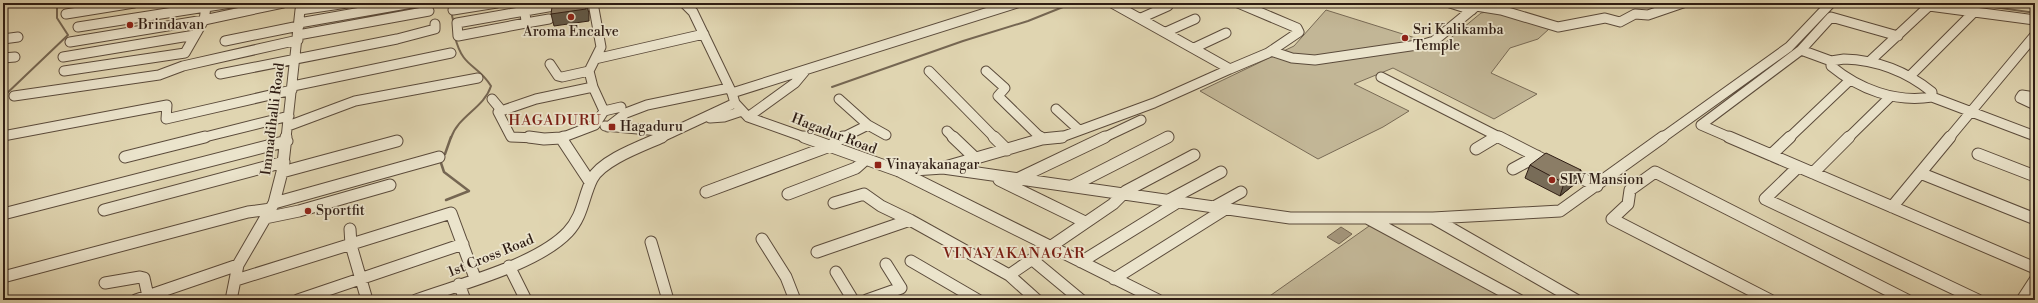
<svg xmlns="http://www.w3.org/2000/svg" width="2038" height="303" viewBox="0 0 2038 303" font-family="'Libre Bodoni',serif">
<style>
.green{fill:#c2b696;stroke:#786a55}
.water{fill:#a4967c;stroke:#756652}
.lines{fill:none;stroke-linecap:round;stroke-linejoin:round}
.stream-far1{stroke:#756652;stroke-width:2}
.stream{stroke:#756652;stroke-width:2.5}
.minor-far1-casing{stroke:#5b4b3b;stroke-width:11}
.minor-casing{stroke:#5b4b3b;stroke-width:13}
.minor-far1{stroke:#ebe4cc;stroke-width:9}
.minor{stroke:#ebe4cc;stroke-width:11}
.wall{fill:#786c58;stroke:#2f1d14}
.shaded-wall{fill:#615847;stroke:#2f1d14}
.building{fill:#8b7d66;stroke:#2f1d14}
.poi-dot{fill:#8f2418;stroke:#ebe4cc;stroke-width:1.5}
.labels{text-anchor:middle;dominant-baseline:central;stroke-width:3.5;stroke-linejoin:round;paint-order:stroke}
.poi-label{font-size:14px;fill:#2f1d14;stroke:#ebe4cc;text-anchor:start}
.street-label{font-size:14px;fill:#2f1d14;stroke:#ebe4cc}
.neighbourhood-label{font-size:15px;letter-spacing:1px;fill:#7a1f14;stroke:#ebe4cc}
</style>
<rect width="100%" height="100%" fill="#e0d5b1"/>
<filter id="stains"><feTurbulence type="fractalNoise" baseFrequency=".005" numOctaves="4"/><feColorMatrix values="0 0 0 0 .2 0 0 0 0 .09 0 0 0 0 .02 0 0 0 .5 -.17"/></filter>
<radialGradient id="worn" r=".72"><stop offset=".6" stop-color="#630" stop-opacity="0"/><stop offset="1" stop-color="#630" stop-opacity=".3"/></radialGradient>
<path class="green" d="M 1326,10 L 1441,46 L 1481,13 L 1497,10 L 1544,25 L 1549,29 L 1538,39 L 1510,48 L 1491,73 L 1537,94 L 1494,119 L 1393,68 L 1354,84 L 1409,111 L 1383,127 L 1318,159 L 1200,91 L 1294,46 Z
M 1372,224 L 1510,300 L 1264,300 Z"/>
<path class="water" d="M 1341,227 L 1352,234 L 1339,244 L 1327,237 Z"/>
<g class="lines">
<path class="stream-far1" d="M 449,3 L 454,24
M 1965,3 L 2035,13
M 832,87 L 963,41 L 1028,21 L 1073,3
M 3,97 L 68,35 L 57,18 L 57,3
M 451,138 C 458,116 484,108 491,86 C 477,63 463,69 455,37"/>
<path class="stream" d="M 440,155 L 445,154 L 451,137
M 440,160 L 444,172 L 469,191 L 446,200"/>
<defs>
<path id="minor-far1" d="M 684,3 L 693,12 L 732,93 L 735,103 L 748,117 L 807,138
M 1450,3 L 1472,10
M 1476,6 L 1501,10 L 1558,27 L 1605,18 L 1620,22 L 1635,14 L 1648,15 L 1683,3
M 300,10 L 347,3
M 453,10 L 497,3
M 525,11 L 526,23 L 458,36 L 457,23 Z
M 525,11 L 571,3
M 66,14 L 134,3
M 1141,18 L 1168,6
M 299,23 L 412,3
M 526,23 L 549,19
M 78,27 L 231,3
M 1166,32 L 1195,19
M 298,35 L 429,11
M 3,39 L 18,37
M 225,41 L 299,26
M 70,42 L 204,20 L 283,3
M 1194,48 L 1226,33
M 1801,50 L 1831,17 L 1898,36
M 1271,51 L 1292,58 L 1315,60 L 1424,44 L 1434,41 L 1480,3
M 63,57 L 195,35
M 3,58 L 15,57
M 595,59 L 704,34
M 1844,59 C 1877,60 1906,71 1932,92 L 1932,97 C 1895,103 1859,89 1831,66 L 1831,61 Z
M 1870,61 L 1929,6 L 2035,20
M 550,64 L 558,76 L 562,77 L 589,71
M 1230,69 L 1268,53 L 1299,32 L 1297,28 L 1238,3
M 64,71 L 185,53 L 204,20 L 206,7
M 929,71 L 995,138
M 986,71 L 1005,88 L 998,96 L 1041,138
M 220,74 L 397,39 L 435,29 L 435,24
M 1910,76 L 1974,12
M 1381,77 L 1501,138
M 293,86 L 451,53
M 732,93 L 1017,3
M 14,96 L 159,75 L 183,66 L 298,40
M 1932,97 L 2035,136
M 2035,97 L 2022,95 L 2020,98 L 2035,105
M 492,99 L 502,111
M 839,99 L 868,125 L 842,138
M 1056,109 L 1079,130
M 604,111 L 621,107
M 748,117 L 795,83 L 805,71
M 710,118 L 724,117 L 742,111
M 868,125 L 886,135
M 288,126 L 355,101 L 478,78
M 605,126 L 670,132
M 608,127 L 626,113 L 647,105 L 729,88
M 947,131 L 954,138
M 3,136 L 167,105 L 166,119 L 292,90
M 201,138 L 289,116
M 286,138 L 300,10 L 303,3
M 537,138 L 511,137 L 498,112 L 536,99 L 593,87
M 561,138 L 595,125 L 604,111 L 593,87 L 589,71 L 601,47 L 593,3
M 660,138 L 735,103
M 1059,138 L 1154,103 L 1230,69 L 1112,3
M 1103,138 L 1141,120
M 1166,138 L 1168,137
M 1495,138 L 1498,136
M 1662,138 L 1789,47 L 1831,3
M 1731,138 L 1701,125 L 1801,50 L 1831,61
M 1789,138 L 1850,80
M 1848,138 L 1891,96
M 1949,138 L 2035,35"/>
<path id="minor" d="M 529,137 L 544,139 L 561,138
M 564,137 L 561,138 L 590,182
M 804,137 L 899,171 L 1158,300
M 953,137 L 975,158
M 994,137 L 1007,150
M 1499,137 L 1552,164
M 1729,137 L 2035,268
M 1042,139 L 1062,137
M 1476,149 L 1496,137
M 1978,154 L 2035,176
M 1771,155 L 1790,137
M 125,157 L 205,137
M 945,167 L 1042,139 L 1040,137
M 1798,167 L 1765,199 L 1978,300
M 1513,169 L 1537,156
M 899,171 L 943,168 L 1290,218 L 1433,218 L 1560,211 L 1663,137
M 1567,171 L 1597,186
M 282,172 L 397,141
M 1813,173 L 1849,137
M 1920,173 L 2035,219
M 1017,179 L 1105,137
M 999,180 L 1085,222
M 1072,186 L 1168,137
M 706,192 L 830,146 L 843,137
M 788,194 L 856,168 L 865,160
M 1167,201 L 1221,172
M 274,203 L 439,157
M 834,203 L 864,194 L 881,206 L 910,220 L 1009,275 L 1037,300
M 1214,207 L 1241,192
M 1892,207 L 1950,137
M 104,210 L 284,162
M 3,214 L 287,141
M 265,218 L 299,211 L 390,185
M 1367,218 L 1519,300
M 1433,218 L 1576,300
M 350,229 L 351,245 L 367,300
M 762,239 L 786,277 L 795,300
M 651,242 L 668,300
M 817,252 L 910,220
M 911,261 L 978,300
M 1034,261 L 1081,300
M 1081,262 L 1178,202
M 509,266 L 526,300
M 836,272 L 853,300
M 1009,275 L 1113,204 L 1126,191 L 1194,155
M 3,277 L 248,212 L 271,209
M 1114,279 L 1227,208
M 236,280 L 451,213 L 475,278
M 105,283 L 140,277 L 144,278 L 148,296
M 459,284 L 465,300
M 136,300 L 238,265
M 231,300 L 238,265 L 274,203 L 282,172 L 286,137
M 298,300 L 463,244
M 416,300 C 460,284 537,265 568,232 C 583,216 583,197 592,179 C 602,160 642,146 662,137
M 867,300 L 901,288 L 886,264
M 1770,300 L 1612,219 L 1628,204 L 1630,190 L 1655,172 L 1907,300
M 2022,300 L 2035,280"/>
</defs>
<use href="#minor-far1" class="minor-far1-casing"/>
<use href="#minor" class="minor-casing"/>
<use href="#minor-far1" class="minor-far1"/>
<use href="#minor" class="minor"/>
</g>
<path class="wall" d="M 1530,165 L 1581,170 L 1576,183 L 1560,196 L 1525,178 Z"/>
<path class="shaded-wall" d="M 586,3 L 589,13 L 589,21 L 554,26 L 551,14 Z
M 1581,170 L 1576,183 L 1560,196 L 1564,183 Z"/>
<path class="building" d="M 550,3 L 586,3 L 586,9 L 551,14 L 552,7 Z
M 1546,153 L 1581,170 L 1564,183 L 1530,165 Z"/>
<g class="poi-dot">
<circle cx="571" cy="17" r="4"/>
<circle cx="130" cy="25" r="4"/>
<circle cx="1405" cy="38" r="4"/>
<rect x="608" y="123" width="8" height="8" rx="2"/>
<rect x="874" y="161" width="8" height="8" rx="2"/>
<circle cx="1552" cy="180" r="4"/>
<circle cx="308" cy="211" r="4"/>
</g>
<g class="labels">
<g class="poi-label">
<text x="138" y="25">Brindavan</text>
<text x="1413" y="30">Sri Kalikamba<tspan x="1413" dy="16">Temple</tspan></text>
<text x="571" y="32" text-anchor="middle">Aroma Encalve</text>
<text x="620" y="127">Hagaduru</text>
<text x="886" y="165">Vinayakanagar</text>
<text x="1560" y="180">SLV Mansion</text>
<text x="316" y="211">Sportfit</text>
</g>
<g class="street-label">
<text transform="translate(273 119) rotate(-83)">Immadihalli Road</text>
<text transform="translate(834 134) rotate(21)">Hagadur Road</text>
<text transform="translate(491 256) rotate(-22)">1st Cross Road</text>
</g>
<g class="neighbourhood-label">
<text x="555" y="120">HAGADURU</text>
<text x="1014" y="253">VINAYAKANAGAR</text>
</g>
</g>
<rect width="2038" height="303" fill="none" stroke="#e0d5b1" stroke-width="16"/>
<rect x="4" y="4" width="2030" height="295" fill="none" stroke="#2f1d14" stroke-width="2"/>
<rect x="8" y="8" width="2022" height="287" fill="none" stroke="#2f1d14"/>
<rect width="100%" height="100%" filter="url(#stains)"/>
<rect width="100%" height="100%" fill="url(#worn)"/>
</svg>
